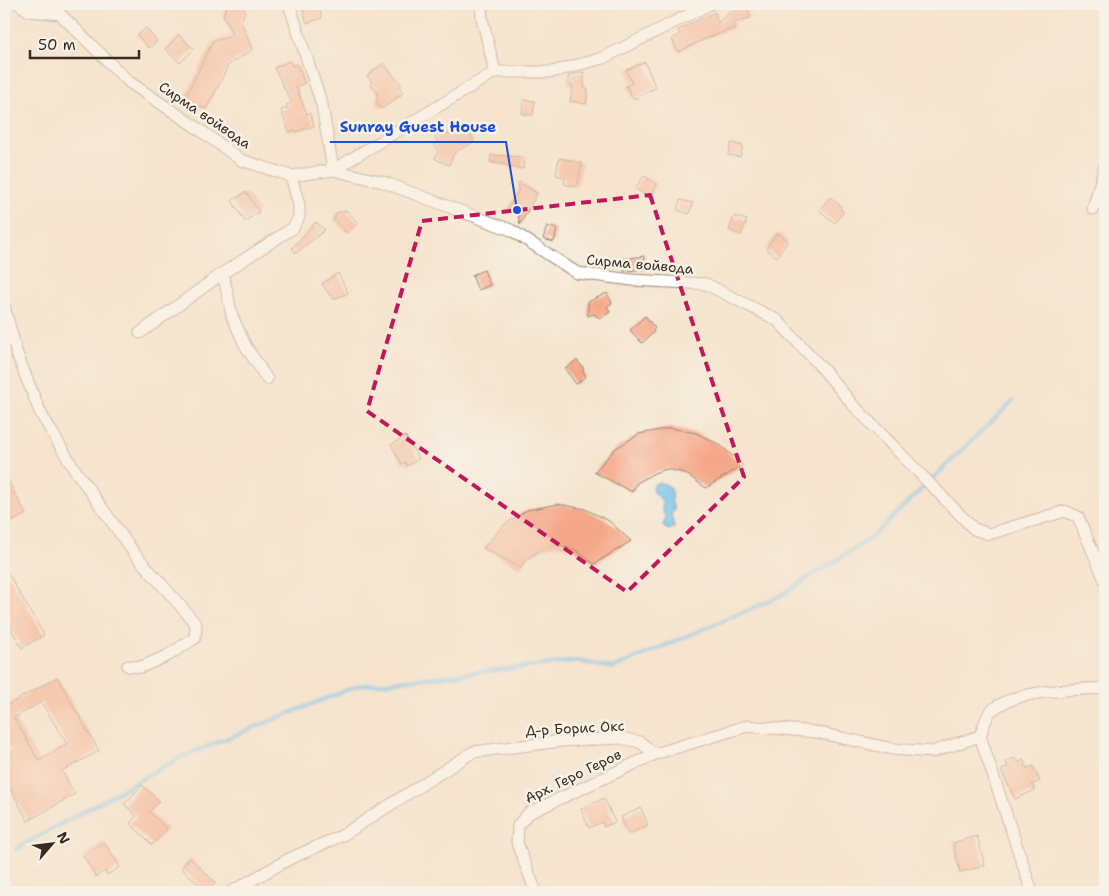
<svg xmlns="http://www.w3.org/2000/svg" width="1109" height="896" viewBox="0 0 1109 896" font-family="'Shantell Sans',sans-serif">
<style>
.water{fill:#72c2ed;stroke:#567686}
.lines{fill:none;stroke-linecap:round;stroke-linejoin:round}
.stream{stroke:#72c2ed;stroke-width:4.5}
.building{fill:#f5a889;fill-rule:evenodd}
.street-casing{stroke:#988776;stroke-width:13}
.street{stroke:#fff;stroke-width:11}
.marked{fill:none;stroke:#c2185b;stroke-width:4;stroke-dasharray:10 6;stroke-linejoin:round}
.labels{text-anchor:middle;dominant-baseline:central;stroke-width:5;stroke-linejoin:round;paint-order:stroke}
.street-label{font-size:14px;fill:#3b2a1e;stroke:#f7f3e8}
.leader{fill:none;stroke:#1d4ed8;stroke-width:2}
.callout-dot{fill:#1d4ed8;stroke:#f7f3e8;stroke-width:2}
.callout-label{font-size:15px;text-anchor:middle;font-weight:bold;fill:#1d4ed8;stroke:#f7f3e8;stroke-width:5;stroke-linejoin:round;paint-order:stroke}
</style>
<rect width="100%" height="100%" fill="#f7f3e8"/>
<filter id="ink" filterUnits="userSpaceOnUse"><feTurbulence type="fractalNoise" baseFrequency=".02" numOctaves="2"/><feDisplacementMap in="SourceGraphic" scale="10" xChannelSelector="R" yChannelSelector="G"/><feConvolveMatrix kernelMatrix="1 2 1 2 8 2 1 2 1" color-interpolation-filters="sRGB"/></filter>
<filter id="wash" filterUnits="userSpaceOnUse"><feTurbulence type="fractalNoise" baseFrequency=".0096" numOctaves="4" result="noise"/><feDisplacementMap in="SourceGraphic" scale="20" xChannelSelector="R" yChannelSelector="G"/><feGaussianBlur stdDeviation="1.12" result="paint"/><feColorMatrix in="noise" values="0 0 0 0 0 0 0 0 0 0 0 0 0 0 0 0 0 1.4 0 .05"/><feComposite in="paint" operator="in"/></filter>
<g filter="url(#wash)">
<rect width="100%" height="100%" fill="#f5e4ce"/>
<path class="water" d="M 656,483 C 664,483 671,484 672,494 C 673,497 671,500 672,503 C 673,506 674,508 674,511 L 671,514 L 674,527 L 670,530 L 665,528 L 663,525 L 666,518 L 662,510 L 663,502 L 653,492 L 652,488 Z"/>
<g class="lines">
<path class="stream" d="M 16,849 L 181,757 L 357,686 L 577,661 L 613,668 L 778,597 L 871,538 L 1013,401"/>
</g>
<g id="blocks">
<path class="building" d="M 228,4 L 242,4 L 245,11 L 241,21 L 252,50 L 228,65 L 221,81 L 206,109 L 184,100 L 213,41 L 233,36 L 223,14 Z
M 301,4 L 318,4 L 322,18 L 307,23 Z
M 746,4 L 750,18 L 734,22 L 734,28 L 705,39 L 678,52 L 672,39 L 680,34 L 678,30 L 715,12 L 718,23 L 736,7 Z
M 146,28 L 157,41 L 149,48 L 137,35 Z
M 179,35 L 194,49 L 180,63 L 165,49 Z
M 289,61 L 292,66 L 296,64 L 302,74 L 301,75 L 305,83 L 296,87 L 307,114 L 310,113 L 314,126 L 296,132 L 295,130 L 289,132 L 281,110 L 288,108 L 286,105 L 292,103 L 274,68 Z
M 645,62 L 656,88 L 641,94 L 638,99 L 632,97 L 626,86 L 632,83 L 626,70 Z
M 383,63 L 401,84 L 400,89 L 403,93 L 382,109 L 376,102 L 378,94 L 370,84 L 372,82 L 367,76 Z
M 584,72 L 584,88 L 588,89 L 586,104 L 570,101 L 573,86 L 567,84 L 569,75 Z
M 524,100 L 535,101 L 533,115 L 522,114 Z
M 465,126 L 474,142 L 454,153 L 449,165 L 435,159 L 438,151 L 433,146 L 437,141 L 433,134 L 443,128 L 447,135 Z
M 731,143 L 743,146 L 740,157 L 728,155 Z
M 491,155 L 524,157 L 523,169 L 490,162 Z
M 559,158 L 582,163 L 577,187 L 564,184 L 565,177 L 556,175 Z
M 644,176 L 657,184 L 649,198 L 635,188 Z
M 519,182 L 537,193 L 520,225 L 518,213 L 507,210 L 518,191 Z
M 246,192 L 259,212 L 245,221 L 232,201 Z
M 830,197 L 842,207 L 840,209 L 844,212 L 835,223 L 819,210 Z
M 680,200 L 693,203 L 689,214 L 677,210 Z
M 346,210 L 358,223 L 347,233 L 334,220 L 337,212 L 343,212 Z
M 734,216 L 747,220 L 741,235 L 729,230 Z
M 316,222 L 325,230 L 296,253 L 292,248 Z
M 547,226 L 557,229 L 554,242 L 543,239 Z
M 776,234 L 779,234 L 788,241 L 777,257 L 766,249 Z
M 644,256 L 646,269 L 624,271 L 624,259 Z
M 484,270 L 490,285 L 478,290 L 472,275 Z
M 338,273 L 348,293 L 333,299 L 322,284 Z
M 607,293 L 612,303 L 607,306 L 610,312 L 600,318 L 594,314 L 588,316 L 588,302 Z
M 645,316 L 655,328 L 653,330 L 654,332 L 642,343 L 630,330 Z
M 577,360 L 584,369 L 582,370 L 586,376 L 576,384 L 565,369 Z
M 670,428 L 696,433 L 720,445 L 743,465 L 706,488 L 685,473 L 667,469 L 654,473 L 637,483 L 632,492 L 594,472 L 615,449 L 639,434 Z
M 405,436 L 419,459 L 407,466 L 405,462 L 402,464 L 391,445 Z
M 4,473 L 26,514 L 4,526 Z
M 558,504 L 585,509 L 609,521 L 631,541 L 594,564 L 574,549 L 555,545 L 542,549 L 525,560 L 521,568 L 483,548 L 504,525 L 527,510 Z
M 4,567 L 44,635 L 22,648 L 4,617 Z
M 57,677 L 99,751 L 62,771 L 75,794 L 28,821 L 4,777 L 4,755 L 11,751 L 4,738 L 4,702 L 6,706 ZM 41,702 L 67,744 L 39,761 L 14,718 Z
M 1015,758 L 1020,763 L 1023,759 L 1027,769 L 1033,766 L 1040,781 L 1032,784 L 1035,790 L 1015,799 L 1001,770 L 1008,767 L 1006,762 Z
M 142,785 L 159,801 L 149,812 L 167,829 L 152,845 L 130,823 L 137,816 L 124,804 Z
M 604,798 L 615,822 L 604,827 L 602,822 L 589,828 L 581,809 Z
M 641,808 L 648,825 L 629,834 L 621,817 Z
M 977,836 L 985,866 L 960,872 L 953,843 Z
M 104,842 L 120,867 L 107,875 L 105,871 L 96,877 L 83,856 Z
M 190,858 L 216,883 L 207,892 L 181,868 Z"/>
</g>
</g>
<g filter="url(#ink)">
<use href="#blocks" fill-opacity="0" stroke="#988776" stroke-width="1"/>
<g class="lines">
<defs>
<path id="street" d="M 19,4 L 29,11 L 60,14 L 129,82 L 193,125 L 241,160 L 291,176 L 333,170 L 383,182 L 511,230 L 577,273 L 632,280 L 706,284 L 777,320 L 823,369 L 853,405 L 974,529 L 989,534 L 1065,511 L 1078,517 L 1105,580
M 289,4 L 322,105 L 333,170 L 495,72 L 552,72 L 603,58 L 710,4
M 481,4 L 482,18 L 495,72
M 1093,209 L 1105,166
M 223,273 L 232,316 L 245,345 L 267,379
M 4,306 L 17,354 L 32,392 L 41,414 L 73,467 L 134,553 L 185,611 L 196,625 L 195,638 L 167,656 L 141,667 L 128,666
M 140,333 L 223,273 L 293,228 L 299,217 L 299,205 L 291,176
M 980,736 L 1032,892
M 231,892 L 289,859 L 343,835 L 473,752 L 561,741 L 621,738 L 640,742 L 655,754 L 747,726 L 815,732 L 893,749 L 932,752 L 980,736 C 983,729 986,716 991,711 C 1015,689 1073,690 1105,688
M 536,892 L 517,843 L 518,825 L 529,813 L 655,754"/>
</defs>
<use href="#street" class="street-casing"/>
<use href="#street" class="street"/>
</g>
</g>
<path d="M0 0H1109V896H0ZM 650,195 L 744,477 L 627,592 L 367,411 L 422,221 Z" fill="#f5e4ce" fill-opacity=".55" fill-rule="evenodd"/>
<path class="marked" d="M 650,195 L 744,477 L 627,592 L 367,411 L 422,221 Z"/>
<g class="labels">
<g class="street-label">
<text transform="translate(205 115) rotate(34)">Сирма войвода</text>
<text transform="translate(640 264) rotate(5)">Сирма войвода</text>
<text transform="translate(575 728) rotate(-3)">Д-р Борис Окс</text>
<text transform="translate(573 776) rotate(-26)">Арх. Геро Геров</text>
</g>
</g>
<path class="leader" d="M517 210L506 142H330"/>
<circle class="callout-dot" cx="517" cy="210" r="5"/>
<g class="callout-label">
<text x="418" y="132">Sunray Guest House</text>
</g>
<rect width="1109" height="896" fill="none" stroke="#f7f3e8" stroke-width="20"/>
<g transform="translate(52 844) rotate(62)" stroke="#f7f3e8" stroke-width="4" paint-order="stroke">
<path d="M0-4L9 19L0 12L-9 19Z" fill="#3b2a1e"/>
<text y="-8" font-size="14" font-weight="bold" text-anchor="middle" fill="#3b2a1e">N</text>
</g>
<path d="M30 50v8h109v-8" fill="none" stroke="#3b2a1e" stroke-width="2.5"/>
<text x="38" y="50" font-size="15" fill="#3b2a1e" stroke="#f7f3e8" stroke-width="4" paint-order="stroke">50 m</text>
</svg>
